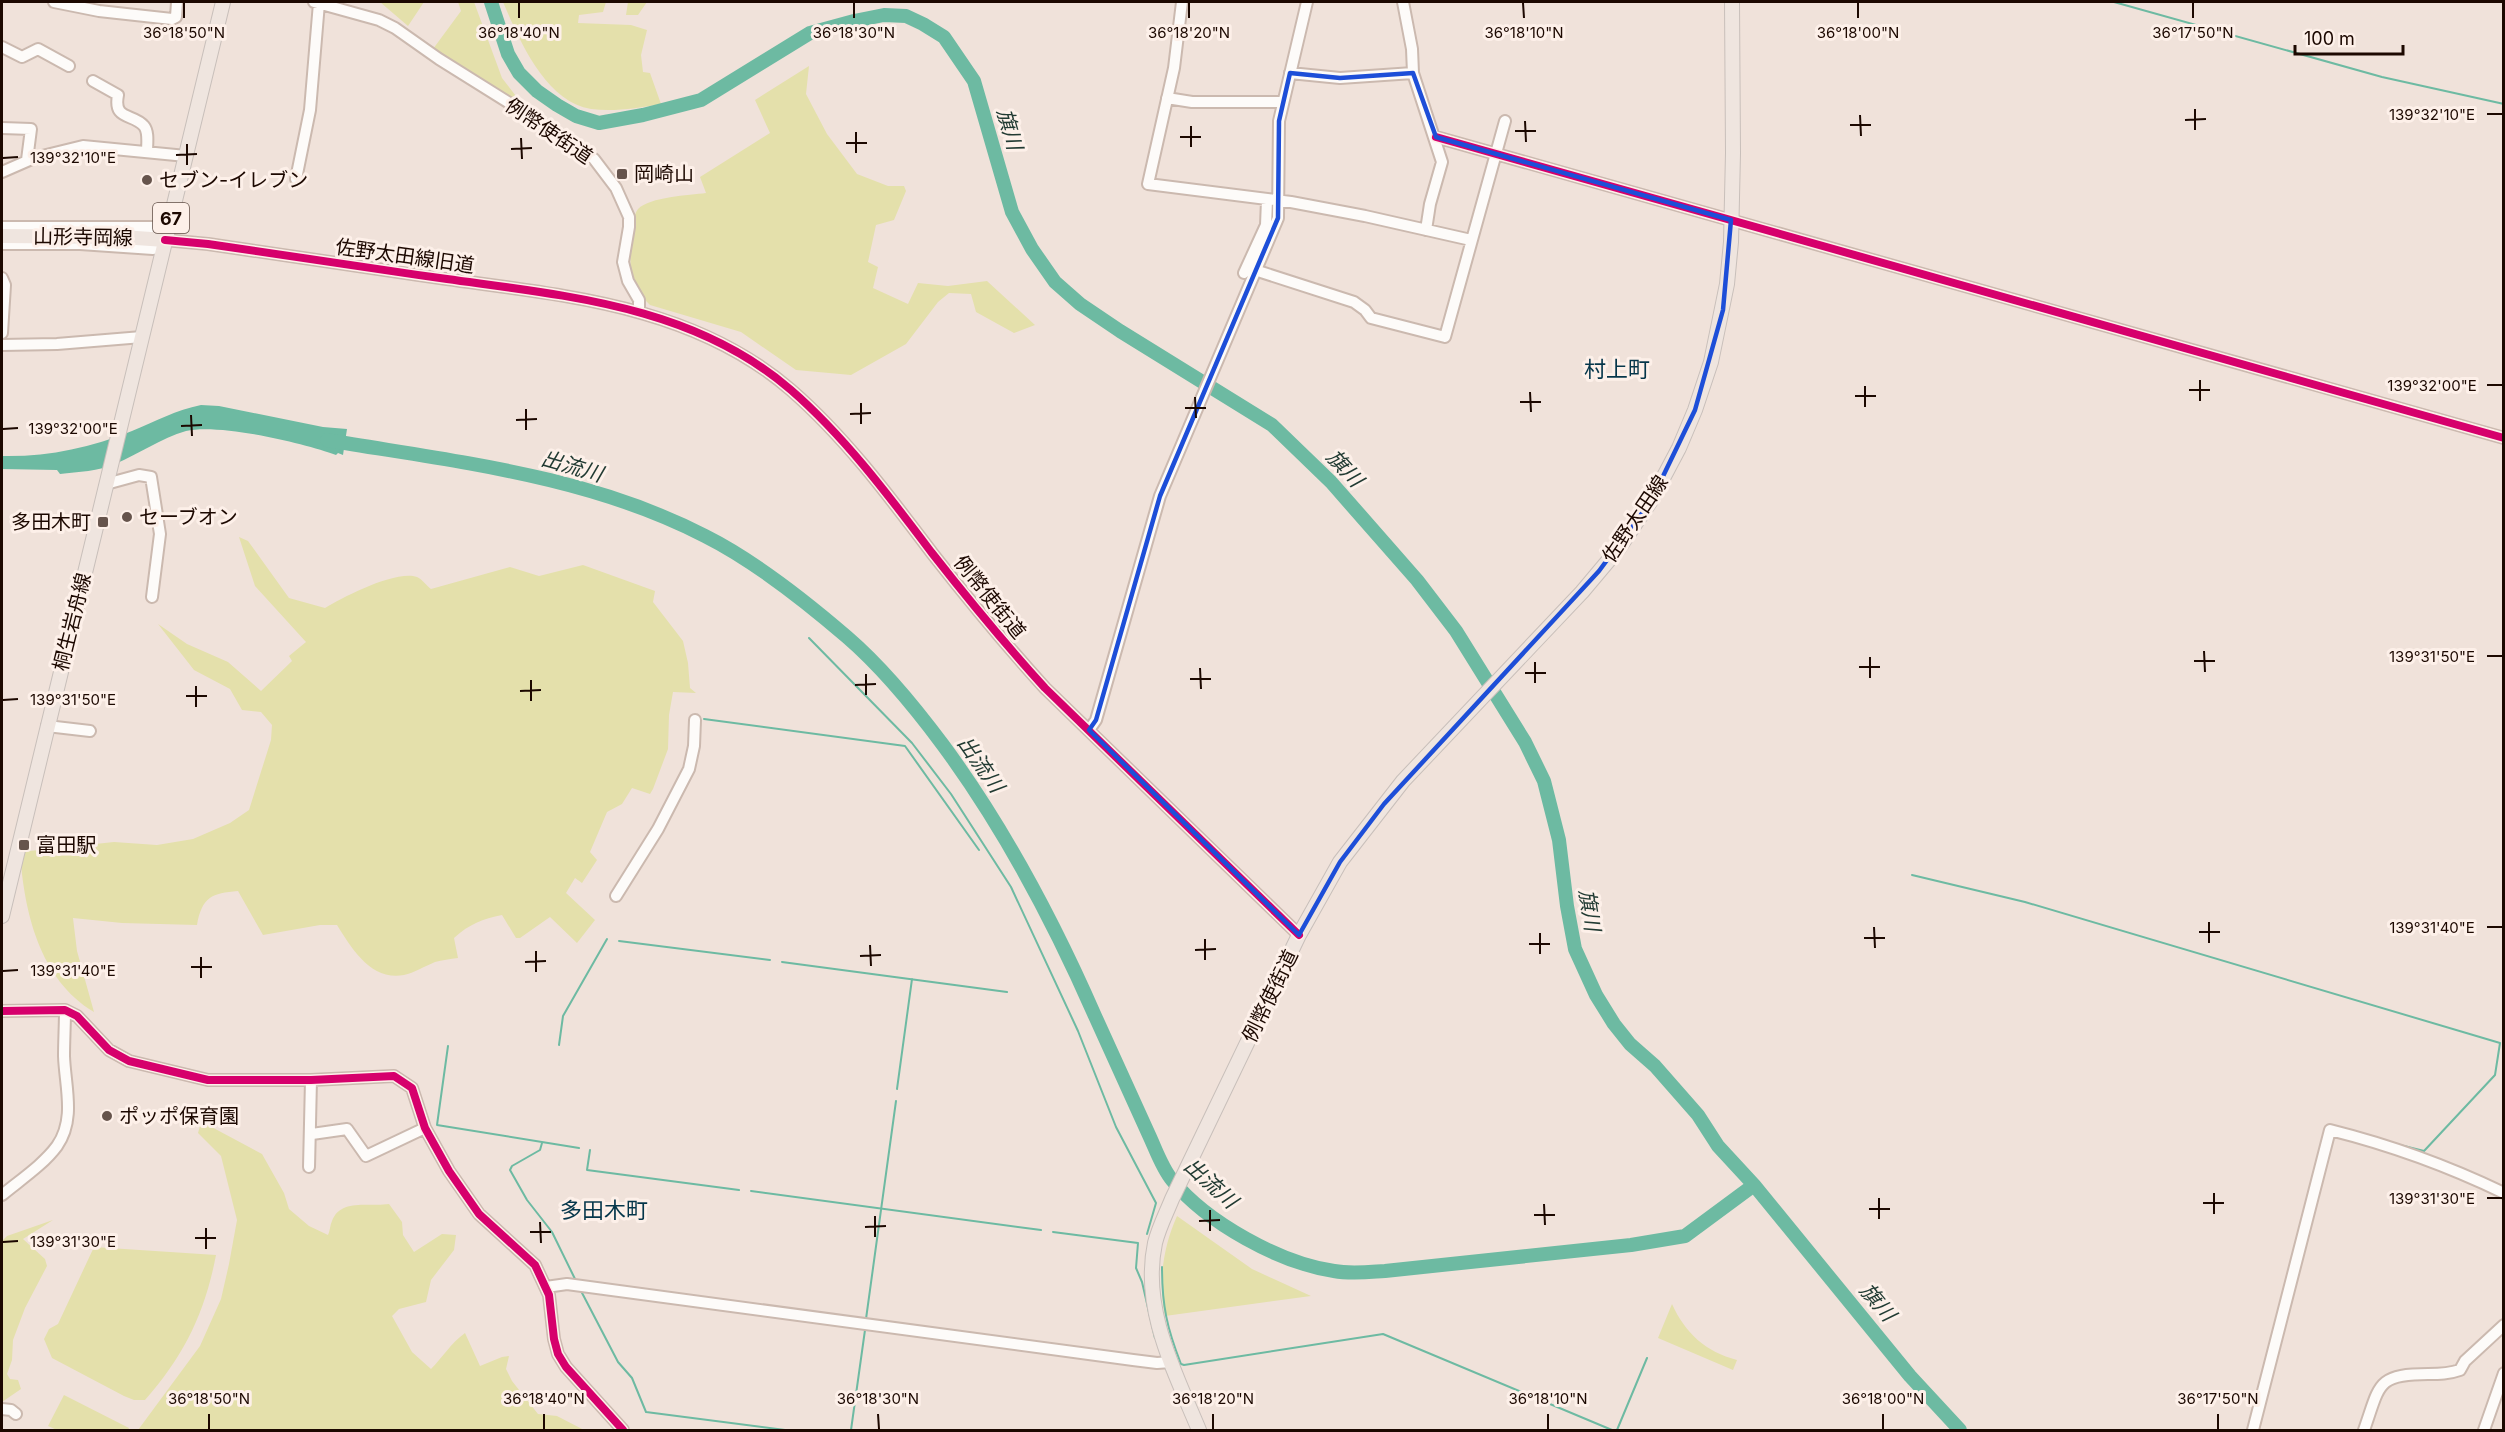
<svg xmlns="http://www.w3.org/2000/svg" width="2505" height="1432" viewBox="0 0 2505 1432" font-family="Inter,'Noto Sans JP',sans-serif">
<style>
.green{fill:#e4e0ab}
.water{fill:#6dbaa2}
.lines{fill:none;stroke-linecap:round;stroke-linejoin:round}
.stream{stroke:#6dbaa2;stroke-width:2}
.river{stroke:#6dbaa2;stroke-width:14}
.minor-casing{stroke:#cbb9af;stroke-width:14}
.major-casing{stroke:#c8bfba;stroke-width:16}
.minor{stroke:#fdfbf9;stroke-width:10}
.major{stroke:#efe5df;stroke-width:14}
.cycleway-casing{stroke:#fdf0e9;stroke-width:11}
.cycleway{stroke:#d6006c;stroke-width:8}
.marked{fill:none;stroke:#1d4ed8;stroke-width:4.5;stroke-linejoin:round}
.ticks{fill:none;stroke:#1c0800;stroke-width:2}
.poi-dot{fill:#66544c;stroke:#fdf0e9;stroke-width:2}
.labels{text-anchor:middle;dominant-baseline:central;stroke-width:6;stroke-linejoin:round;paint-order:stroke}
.shield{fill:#fdf0e9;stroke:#604e46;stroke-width:1.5}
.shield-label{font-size:18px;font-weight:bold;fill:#1c0800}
.street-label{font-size:20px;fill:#1c0800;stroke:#fdf0e9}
.poi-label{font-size:20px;fill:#1c0800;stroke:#fdf0e9;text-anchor:start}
.water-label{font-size:21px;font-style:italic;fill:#223b33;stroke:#fdf0e9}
.quarter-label{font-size:22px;fill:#05364a;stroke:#fdf0e9}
.ticks-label{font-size:15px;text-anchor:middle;fill:#1c0800;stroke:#fdf0e9;stroke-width:6;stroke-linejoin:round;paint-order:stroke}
</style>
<rect width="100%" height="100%" fill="#f0e2da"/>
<path class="green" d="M 380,2 L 424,2 L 408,26 Z
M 458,2 L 474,2 L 502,78 L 529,113 L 433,49 L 461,11 Z
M 503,2 L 606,2 L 603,12 L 579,15 L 578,23 L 631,25 L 647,30 L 641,55 L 643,72 L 650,73 L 661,104 C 638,108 614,112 591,109 C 545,102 519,39 503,2 Z
M 628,2 L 647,2 L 638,15 L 626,15 Z
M 809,66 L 806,94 L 827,134 L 857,174 L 888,186 L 904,186 L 906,191 L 894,220 L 876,225 L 868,262 L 878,267 L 873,288 L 908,304 L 918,283 L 948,286 L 987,281 L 1035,325 L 1014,333 L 976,312 L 971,294 L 949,293 L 938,302 L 906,344 L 851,375 L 796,370 L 741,332 L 650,305 C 628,284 628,260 633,232 C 634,225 633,215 638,209 C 650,197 689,195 706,193 L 700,177 L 770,133 L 755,100 Z
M 239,537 L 248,541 L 289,598 L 325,608 C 344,597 395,570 417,577 C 422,579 427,586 431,589 L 510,567 L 539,576 L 583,565 L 655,591 L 653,602 L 683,641 L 688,663 L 690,688 L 696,693 L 673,692 L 669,715 L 668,749 L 653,789 L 650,794 L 632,788 L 622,804 L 607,812 L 590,852 L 597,860 L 582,883 L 575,878 L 566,893 L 595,920 L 577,943 L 550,917 L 520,938 L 516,938 L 502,915 C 483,919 469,924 454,938 L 458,958 C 450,959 442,960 435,962 C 425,966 414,973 404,975 C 371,981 352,949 337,925 L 320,925 L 263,935 L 238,891 C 212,893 202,897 197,925 L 122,923 L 73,918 L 77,951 L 94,1012 C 39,979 24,911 20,852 L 114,842 L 157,845 L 193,839 L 230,823 L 249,810 L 271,740 L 272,725 L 261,712 L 242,710 L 230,689 L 194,670 L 158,624 L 187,644 L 228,662 L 261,691 L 292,661 L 289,656 L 306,642 L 255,586 Z
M 206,1124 L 262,1154 L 284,1193 L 289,1209 L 309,1226 L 328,1235 C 330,1231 330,1225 332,1221 C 340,1198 370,1207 389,1204 L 402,1222 L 403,1235 L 414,1252 L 442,1234 L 456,1235 L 454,1250 L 431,1280 L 426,1302 L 399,1309 L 392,1316 L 412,1352 L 431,1369 C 443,1357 450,1344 465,1333 L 480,1366 L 502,1357 L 509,1356 L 506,1369 L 512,1381 L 538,1414 L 557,1416 L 584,1430 L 138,1430 L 200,1346 L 221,1299 L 229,1264 L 237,1220 L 221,1156 L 198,1133 L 200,1126 Z
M 1177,1216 L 1252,1269 L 1311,1296 L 1165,1316 C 1158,1283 1163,1247 1177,1216 Z
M 53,1220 L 23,1239 L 45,1259 L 47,1266 L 25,1308 L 13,1340 L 12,1360 L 7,1374 L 10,1379 L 18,1380 L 21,1389 L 2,1402 L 2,1250 L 3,1240 L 7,1236 Z
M 94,1247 L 216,1255 C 205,1313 184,1356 145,1400 L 134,1400 L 124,1396 L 52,1358 L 44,1339 L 49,1329 L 58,1324 Z
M 1672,1304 C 1685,1333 1706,1352 1737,1360 L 1733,1370 L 1658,1338 Z
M 64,1395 L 129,1428 L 128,1430 L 57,1430 L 48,1426 Z"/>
<path class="water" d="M 201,405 L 219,406 L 323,427 L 347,429 L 343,455 L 338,453 L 336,455 C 304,443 219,423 186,431 C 161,438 139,454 115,464 C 99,471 78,472 60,474 L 57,470 L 2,469 L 2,456 C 47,457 90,448 132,431 C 156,421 176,410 201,405 Z"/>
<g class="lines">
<path class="stream" d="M 2114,2 L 2382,77 L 2504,104
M 809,638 L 912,743 L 951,794 L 1011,887 L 1078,1031 L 1116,1127 L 1156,1203 L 1147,1234
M 704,719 L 905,746 L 979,850
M 1912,875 L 2025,902 L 2500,1043 L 2495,1075 L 2424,1151 L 2400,1145
M 619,941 L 770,960
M 782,962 L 1007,992
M 559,1045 L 563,1016 L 607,939
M 448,1046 L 437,1125 L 579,1148
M 897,1089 L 912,979
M 542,1143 L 540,1150 L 512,1166 L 510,1170 L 527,1200 L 552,1232 L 576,1281
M 590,1150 L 587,1170 L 739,1190
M 751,1191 L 1041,1230
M 1053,1232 L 1138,1243 L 1136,1268 L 1142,1282 L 1155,1338
M 1162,1267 C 1162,1306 1167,1328 1181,1364 L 1184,1365 L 1383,1334 L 1612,1430
M 580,1289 L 618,1362 L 632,1378 L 646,1412 L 785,1430
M 866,1319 L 896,1101
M 851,1430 L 865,1330
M 1617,1430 L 1647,1358"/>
<path class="river" d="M 491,2 L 508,54 L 519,73 L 537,91 L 557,105 L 576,116 L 599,123 L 643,115 L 701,100 L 810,33 L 854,21 L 884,15 L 906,16 L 923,24 L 944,37 L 974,81 L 1012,212 L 1032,249 L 1055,282 L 1080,304 L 1120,331 L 1272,425 L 1331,482 L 1417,580 L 1456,631 L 1525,742 L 1544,781 L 1559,840 L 1567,906 L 1575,949 L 1596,995 L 1614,1024 L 1630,1044 L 1655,1066 L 1698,1115 L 1718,1146 L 1754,1185 L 1910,1376 L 1960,1430
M 327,440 C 456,462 587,475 705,536 C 755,561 804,600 847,637 C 883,668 914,706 943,745 C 1005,829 1053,920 1095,1016 C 1113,1056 1131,1096 1149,1135 C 1156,1150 1162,1168 1172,1180 C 1207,1223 1280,1263 1334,1271 C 1351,1274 1368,1272 1385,1271 L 1631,1245 L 1685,1236 L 1754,1185"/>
<defs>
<path id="minor" d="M 54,2 L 99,11 L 172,19 L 176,17 L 177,2
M 314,2 L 379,20 L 395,28 L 439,59 L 570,141 L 594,159 L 616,188 L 629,217 L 629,227 L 623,262 L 628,281 L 639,300 L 639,311
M 1182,2 L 1174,68 L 1148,184 L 1291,202 L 1365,216 L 1471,240
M 1403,2 L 1412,49 L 1413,73 L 1442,162 L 1430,204 L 1426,230
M 2,47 L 22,57 L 38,49 L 69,66
M 1290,73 L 1340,78 L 1413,73
M 93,81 L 118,95 C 113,121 133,113 144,126 C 149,132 147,144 147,152
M 1167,98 L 1192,102 L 1282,102
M 2,128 L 31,129 L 27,160
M 1436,137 L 2504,438
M 2,172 L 34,158 L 83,146 L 186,156
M 296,179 L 310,110 L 319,3
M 2,227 L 153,227 L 157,228 L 165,240
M 165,240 L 208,244 C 287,256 367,268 447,279 C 568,296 694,306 791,390 C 845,437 889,496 932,553 C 968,599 1005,644 1045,688 L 1299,935
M 2,244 L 80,244 L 153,249 L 165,240
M 1261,272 L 1354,302 L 1365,310 L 1371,318 L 1445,337 L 1505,121
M 1244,273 L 1266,225 L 1267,200
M 2,278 L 5,285 L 2,333
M 2,345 L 57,344 L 142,337
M 106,484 L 139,475 L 151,477 L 160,534 L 152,597
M 47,726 L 90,731
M 1089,730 L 1096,720 L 1160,496 L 1278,218 L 1279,121 L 1307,2
M 616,896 L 658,829 L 689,769 L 694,746 L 695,720
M 2,1011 L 65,1010 L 77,1016 L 109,1050 L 129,1061 L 208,1080 L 311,1080 L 394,1076 L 412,1088 L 425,1128 L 449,1171 L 479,1214 L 535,1265 L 549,1295 L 554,1339 L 558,1354 L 566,1367 L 623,1430
M 312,1134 L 347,1129 L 366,1156 L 425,1128
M 309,1167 L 311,1080
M 2,1195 C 20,1180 43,1165 57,1146 C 76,1119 65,1086 64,1056 C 64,1041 65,1025 65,1010
M 546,1287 L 567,1284 L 1133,1360 L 1157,1363 L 1171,1362
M 2,1409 L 11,1410 L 16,1414
M 2253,1430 L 2330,1130 C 2390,1145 2448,1166 2504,1193
M 2364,1430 C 2380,1385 2376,1374 2428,1374 C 2439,1374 2449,1374 2460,1370 L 2465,1361 L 2504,1325
M 2484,1430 L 2504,1373"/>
<path id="major" d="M 2,236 L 122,237 L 165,240
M 2,916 L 223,2
M 1199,1430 C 1175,1372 1141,1309 1155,1243 C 1159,1227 1166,1214 1172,1199 L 1299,935 L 1340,862 L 1403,781 L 1582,592 L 1619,548 L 1652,499 L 1679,448 L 1695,410 L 1711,362 L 1727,284 L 1731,242 L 1733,153 L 1732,2"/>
</defs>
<use href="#minor" class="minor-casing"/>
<use href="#major" class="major-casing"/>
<use href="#minor" class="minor"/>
<use href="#major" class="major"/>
<defs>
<path id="cycleway" d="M 1436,137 L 2504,438
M 165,240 L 208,244 C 287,256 367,268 447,279 C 568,296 694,306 791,390 C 845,437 889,496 932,553 C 968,599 1005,644 1045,688 L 1299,935
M 2,1011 L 65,1010 L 77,1016 L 109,1050 L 129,1061 L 208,1080 L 311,1080 L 394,1076 L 412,1088 L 425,1128 L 449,1171 L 479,1214 L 535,1265 L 549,1295 L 554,1339 L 558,1354 L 566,1367 L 623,1430"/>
</defs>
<use href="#cycleway" class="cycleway-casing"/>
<use href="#cycleway" class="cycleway"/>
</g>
<path class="marked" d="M 1290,73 L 1340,78 L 1413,73 L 1436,137 L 1731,220 L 1723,310 L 1695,410 L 1652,499 L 1599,571 L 1384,804 L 1340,862 L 1299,935 L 1089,730 L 1096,720 L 1160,496 L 1278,218 L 1279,121 Z"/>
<path class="ticks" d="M 184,3 L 184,18M 519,3 L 519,18M 854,3 L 854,18M 1189,3 L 1189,18M 1523,3 L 1524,18M 1858,3 L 1858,18M 2193,3 L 2193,18M 2195,109 L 2195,130M 2487,114 L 2502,114M 1860,115 L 1861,136M 2185,120 L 2206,119M 1525,121 L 1526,142M 1850,125 L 1871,125M 1191,126 L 1191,147M 1515,131 L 1536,131M 856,132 L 856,153M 1180,137 L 1201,137M 521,138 L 522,159M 846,143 L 867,143M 187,144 L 187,165M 511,149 L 532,148M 176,155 L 197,154M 3,158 L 18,157M 2200,380 L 2200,401M 2487,385 L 2502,385M 1865,386 L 1865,407M 2189,390 L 2210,390M 1530,392 L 1531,412M 1855,396 L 1876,396M 1195,397 L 1196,418M 1520,402 L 1541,402M 861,403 L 861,424M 1185,408 L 1206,408M 526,409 L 526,430M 850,414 L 871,413M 191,415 L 192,436M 516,420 L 537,419M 181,426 L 202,425M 3,429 L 18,428M 2204,651 L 2205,672M 2487,656 L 2502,656M 1870,657 L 1870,678M 2194,661 L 2215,661M 1535,662 L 1535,683M 1859,667 L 1880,667M 1200,668 L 1201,689M 1525,673 L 1546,673M 866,674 L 866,695M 1190,679 L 1211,679M 531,680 L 531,701M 855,685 L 876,684M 196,686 L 196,707M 520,691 L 541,690M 186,696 L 207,696M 3,700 L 18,699M 2209,922 L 2209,943M 1874,927 L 1875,948M 2487,927 L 2502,927M 2199,932 L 2220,932M 1540,933 L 1540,954M 1864,938 L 1885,938M 1205,939 L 1205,960M 1529,944 L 1550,944M 870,945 L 871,966M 1195,950 L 1216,949M 536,951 L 536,972M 860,956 L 881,955M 201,957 L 201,978M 525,962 L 546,961M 191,967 L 212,967M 3,971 L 18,970M 2214,1193 L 2214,1214M 1879,1198 L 1879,1219M 2487,1198 L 2502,1198M 2203,1203 L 2224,1203M 1544,1204 L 1545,1225M 1869,1209 L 1890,1209M 1210,1210 L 1210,1231M 1534,1215 L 1555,1215M 875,1216 L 875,1237M 1199,1221 L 1220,1220M 540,1222 L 541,1243M 865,1227 L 886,1226M 206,1228 L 206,1249M 530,1232 L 551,1232M 195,1238 L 216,1238M 3,1242 L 18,1241M 209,1414 L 209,1429M 544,1414 L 544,1429M 878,1414 L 879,1429M 1213,1414 L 1213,1429M 1548,1414 L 1548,1429M 1883,1414 L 1883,1429M 2218,1414 L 2218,1429"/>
<g class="poi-dot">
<rect x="616" y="168" width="12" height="12" rx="3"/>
<circle cx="147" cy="180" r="6"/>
<circle cx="127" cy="517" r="6"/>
<rect x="97" y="516" width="12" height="12" rx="3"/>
<rect x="18" y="839" width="12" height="12" rx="3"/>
<circle cx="107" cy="1116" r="6"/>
</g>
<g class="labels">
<rect class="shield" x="153" y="203" width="36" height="30" rx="4.5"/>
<g class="shield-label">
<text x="171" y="218">67</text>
</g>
<g class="street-label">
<text transform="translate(549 131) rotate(34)">例幣使街道</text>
<text transform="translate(83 237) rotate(1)">山形寺岡線</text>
<text transform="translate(405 256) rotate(8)">佐野太田線旧道</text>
<text transform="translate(1635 519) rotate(-56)">佐野太田線</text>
<text transform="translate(990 597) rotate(51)">例幣使街道</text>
<text transform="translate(72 622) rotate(-76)">桐生岩舟線</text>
<text transform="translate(1270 996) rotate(-64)">例幣使街道</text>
</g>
<g class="poi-label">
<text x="634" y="174">岡崎山</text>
<text x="159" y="180">セブン-イレブン</text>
<text x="139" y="517">セーブオン</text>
<text x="91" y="522" text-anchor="end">多田木町</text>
<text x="36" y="845">富田駅</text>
<text x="119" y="1116">ポッポ保育園</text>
</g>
<g class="water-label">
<text transform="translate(1010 129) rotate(74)">旗川</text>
<text transform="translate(572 466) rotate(16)">出流川</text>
<text transform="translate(1345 468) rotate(47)">旗川</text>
<text transform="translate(981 764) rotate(55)">出流川</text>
<text transform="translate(1590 910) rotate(81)">旗川</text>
<text transform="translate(1211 1183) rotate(42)">出流川</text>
<text transform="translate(1878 1302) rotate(50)">旗川</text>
</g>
<g class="quarter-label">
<text x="1617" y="369">村上町</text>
<text x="604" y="1210">多田木町</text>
</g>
</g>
<g class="ticks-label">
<text x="184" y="38">36°18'50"N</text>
<text x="519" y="38">36°18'40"N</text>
<text x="854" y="38">36°18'30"N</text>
<text x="1189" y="38">36°18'20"N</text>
<text x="1524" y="38">36°18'10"N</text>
<text x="1858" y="38">36°18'00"N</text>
<text x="2193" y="38">36°17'50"N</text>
<text x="2432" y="120">139°32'10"E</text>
<text x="73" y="163">139°32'10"E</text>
<text x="2432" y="391">139°32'00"E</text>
<text x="73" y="434">139°32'00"E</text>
<text x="2432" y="662">139°31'50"E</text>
<text x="73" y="705">139°31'50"E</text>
<text x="2432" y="933">139°31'40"E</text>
<text x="73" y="976">139°31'40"E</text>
<text x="2432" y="1204">139°31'30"E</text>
<text x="73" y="1247">139°31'30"E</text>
<text x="209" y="1404">36°18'50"N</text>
<text x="544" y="1404">36°18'40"N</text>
<text x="878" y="1404">36°18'30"N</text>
<text x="1213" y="1404">36°18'20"N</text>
<text x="1548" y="1404">36°18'10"N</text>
<text x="1883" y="1404">36°18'00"N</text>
<text x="2218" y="1404">36°17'50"N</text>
</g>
<rect width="2505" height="1432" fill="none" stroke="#1c0800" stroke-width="6"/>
<path d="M2295 45v9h108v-9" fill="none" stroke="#1c0800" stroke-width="3"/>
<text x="2304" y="45" font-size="18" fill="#1c0800" stroke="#fdf0e9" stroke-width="4.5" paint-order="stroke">100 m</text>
</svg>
